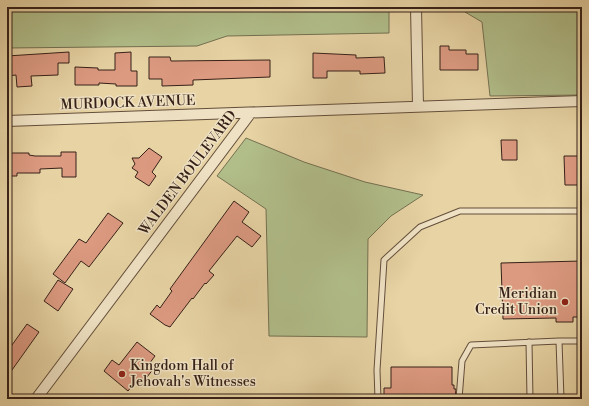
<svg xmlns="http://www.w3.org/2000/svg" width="589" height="406" viewBox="0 0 589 406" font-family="'Libre Bodoni',serif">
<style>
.green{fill:#b1be8a;stroke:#747051}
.building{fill:#dc9a81;stroke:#372118}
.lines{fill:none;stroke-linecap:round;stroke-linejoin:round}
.lane-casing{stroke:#634e3b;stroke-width:7}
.street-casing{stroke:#634e3b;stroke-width:12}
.lane{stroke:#efe2c4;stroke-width:5}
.street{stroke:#efe2c4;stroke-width:10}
.poi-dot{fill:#8f2418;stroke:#efe2c4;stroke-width:1.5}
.labels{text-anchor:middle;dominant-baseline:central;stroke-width:3;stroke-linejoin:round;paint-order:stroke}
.street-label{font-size:14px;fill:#372118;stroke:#efe2c4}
.poi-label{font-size:14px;fill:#372118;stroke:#efe2c4;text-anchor:end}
</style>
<rect width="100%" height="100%" fill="#e7d3a4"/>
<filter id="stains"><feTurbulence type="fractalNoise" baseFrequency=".005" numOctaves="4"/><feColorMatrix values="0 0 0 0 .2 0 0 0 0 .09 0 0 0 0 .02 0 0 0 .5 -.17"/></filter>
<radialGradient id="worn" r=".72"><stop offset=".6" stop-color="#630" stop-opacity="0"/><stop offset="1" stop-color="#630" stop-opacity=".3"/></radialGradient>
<path class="green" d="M 7,7 L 389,7 L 389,33 L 227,36 L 197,46 L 7,48 Z
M 465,7 L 582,7 L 582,95 L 490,96 L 482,22 L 465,12 Z
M 246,138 L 304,162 L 365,182 L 423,195 L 391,216 L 368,239 L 367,337 L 269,336 L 266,209 L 217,176 Z"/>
<path class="building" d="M 440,46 L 449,46 L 449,50 L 466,50 L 466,54 L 478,54 L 478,70 L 440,70 Z
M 69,52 L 69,63 L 58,63 L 58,75 L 31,76 L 32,86 L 17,87 L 16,75 L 7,76 L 7,56 Z
M 131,52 L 131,71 L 137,71 L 137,86 L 116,86 L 116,84 L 99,83 L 99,85 L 75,85 L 75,67 L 98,68 L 98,70 L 115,70 L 115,53 Z
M 313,53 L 356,55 L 356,58 L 384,57 L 385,73 L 360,74 L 360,71 L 327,71 L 327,78 L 313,78 Z
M 149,57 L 170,57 L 171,61 L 270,60 L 270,77 L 193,80 L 193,85 L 162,86 L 162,79 L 149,79 Z
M 501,140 L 517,140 L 517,160 L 502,160 Z
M 149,148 L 162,157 L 152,172 L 156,176 L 149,186 L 135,177 L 138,172 L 132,168 L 135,164 L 132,158 L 139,158 Z
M 61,152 L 76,152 L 76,177 L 62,177 L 62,168 L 40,169 L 40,173 L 17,173 L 17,176 L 7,176 L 7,153 L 29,153 L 29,155 L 35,156 L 61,156 Z
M 564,156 L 582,156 L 582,185 L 565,185 Z
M 234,201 L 249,212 L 242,222 L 261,236 L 252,247 L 237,236 L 209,271 L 214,275 L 206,284 L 205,283 L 193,299 L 192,298 L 170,327 L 165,325 L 150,314 L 157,305 L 160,308 L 172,291 L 170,289 Z
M 108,213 L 123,223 L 89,267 L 81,261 L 65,283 L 53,274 L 79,239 L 86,243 Z
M 582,261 L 582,317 L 573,317 L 573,322 L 556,322 L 556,318 L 503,319 L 501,263 Z
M 58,280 L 73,289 L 58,311 L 44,301 Z
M 27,324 L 39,332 L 7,377 L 7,352 Z
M 137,342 L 155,356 L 149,364 L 154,368 L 140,386 L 135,382 L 128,391 L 104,371 L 112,360 L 119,365 Z
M 391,367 L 452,367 L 452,385 L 454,385 L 454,389 L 456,389 L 455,399 L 384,399 L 384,388 L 391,388 Z"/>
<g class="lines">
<defs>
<path id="lane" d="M 529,342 L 530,399
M 378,399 L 377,370 L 384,260 L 420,227 L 460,211 L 582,211
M 459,399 L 462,361 L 471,345 L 559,341
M 561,399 L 559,341 L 582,341"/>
<path id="street" d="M 416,7 L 418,106
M 7,121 L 582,101
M 36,399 L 250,114"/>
</defs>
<use href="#lane" class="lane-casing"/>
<use href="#street" class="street-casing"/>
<use href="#lane" class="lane"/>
<use href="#street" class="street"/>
</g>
<g class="poi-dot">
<circle cx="565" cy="302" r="4"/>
<circle cx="122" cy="374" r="4"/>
</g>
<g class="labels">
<g class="street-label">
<text transform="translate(128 103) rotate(-2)">MURDOCK AVENUE</text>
<text transform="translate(188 173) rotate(-53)">WALDEN BOULEVARD</text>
</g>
<g class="poi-label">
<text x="557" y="294">Meridian<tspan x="557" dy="16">Credit Union</tspan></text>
<text x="130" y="366" text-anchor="start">Kingdom Hall of<tspan x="130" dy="16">Jehovah's Witnesses</tspan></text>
</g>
</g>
<rect width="589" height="406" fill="none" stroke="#e7d3a4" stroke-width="24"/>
<rect x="8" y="8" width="573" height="390" fill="none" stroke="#372118" stroke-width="2"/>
<rect x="12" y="12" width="565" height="382" fill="none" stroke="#372118"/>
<rect width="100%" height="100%" filter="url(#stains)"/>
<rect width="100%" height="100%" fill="url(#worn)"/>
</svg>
